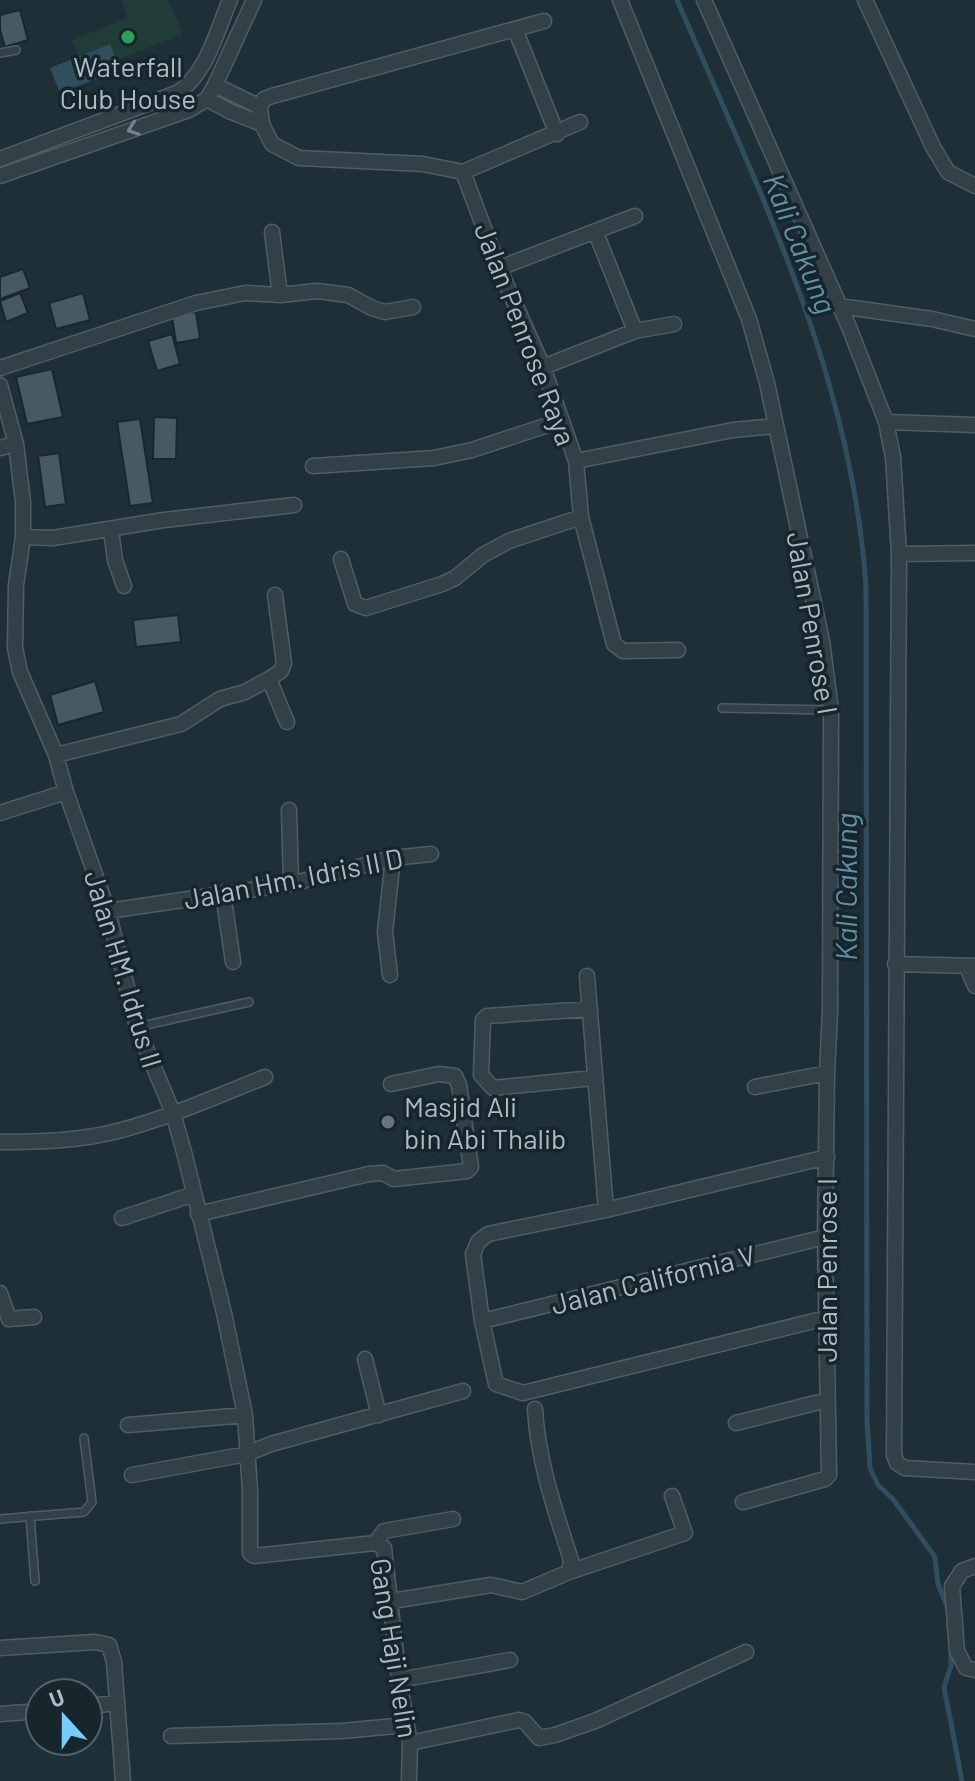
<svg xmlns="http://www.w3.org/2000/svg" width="975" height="1781" viewBox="0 0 975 1781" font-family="Barlow,sans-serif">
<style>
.green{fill:#213b37}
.water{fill:#2f4e5e}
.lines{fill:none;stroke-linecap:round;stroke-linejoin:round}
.stream{stroke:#2f4e5e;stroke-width:5}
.building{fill:#465a64;stroke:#19272f;stroke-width:2}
.service-casing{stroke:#4f5e66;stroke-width:10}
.minor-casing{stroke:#4f5e66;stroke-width:17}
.service{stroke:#324048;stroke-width:7}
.minor{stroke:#324048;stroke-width:14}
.oneway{stroke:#75848d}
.leisure-dot{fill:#2e9e5b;stroke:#17252d;stroke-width:3}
.worship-dot{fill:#6b7280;stroke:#17252d;stroke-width:3}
.labels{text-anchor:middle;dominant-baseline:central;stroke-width:7;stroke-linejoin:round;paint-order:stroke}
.poi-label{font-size:28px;fill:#acbcc5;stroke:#17252d}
.street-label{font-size:28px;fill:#acbcc5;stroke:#17252d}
.water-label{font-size:30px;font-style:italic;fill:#6290a7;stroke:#17252d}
</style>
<rect width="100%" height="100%" fill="#1e2f38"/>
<path class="green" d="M 121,0 L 168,0 L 183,34 L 85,72 L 72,40 L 127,18 Z"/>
<path class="water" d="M 110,44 L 120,70 L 60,93 L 50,68 Z"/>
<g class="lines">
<path class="stream" d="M 677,0 C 759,191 852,376 866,587 L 867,1420 L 870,1468 L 878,1485 L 893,1499 L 935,1557 L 938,1584 L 949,1611
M 951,1649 L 951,1666 L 944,1687 L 962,1781"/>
</g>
<path class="building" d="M 20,10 L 28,40 L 5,47 L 0,30 L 0,15 Z
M 23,269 L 30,288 L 0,299 L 0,277 Z
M 20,293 L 28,313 L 6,322 L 0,301 Z
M 83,293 L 90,320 L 56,329 L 49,303 Z
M 196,312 L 200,339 L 176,343 L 172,316 Z
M 172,334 L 180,364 L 157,371 L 148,341 Z
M 52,369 L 63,417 L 27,424 L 16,377 Z
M 154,417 L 177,418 L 176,459 L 153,459 Z
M 140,419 L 153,503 L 130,506 L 117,422 Z
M 59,453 L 66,504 L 45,507 L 38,456 Z
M 178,615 L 181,642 L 136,647 L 133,620 Z
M 95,681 L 104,712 L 58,725 L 50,695 Z"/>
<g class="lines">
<defs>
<path id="service" d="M 0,53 L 16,50
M 722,708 L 831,710
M 137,1027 L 249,1002
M 30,1516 L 35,1581
M 0,1519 L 84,1512 L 92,1502 L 84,1438"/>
<path id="minor" d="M 620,0 L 749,319 L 767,383 L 822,641 L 831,710 L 830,1011 L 827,1073 L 825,1237 L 829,1475 L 825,1479 L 743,1502
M 704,0 L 849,327 L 886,422 L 893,457 L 899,554 L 894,1455 L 897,1463 L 905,1468 L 975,1472
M 865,0 L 933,147 L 948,172 L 975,186
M 515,29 L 557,134
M 215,85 L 260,107
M 207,99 L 229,111 L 262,124
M 260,107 L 262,124 L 272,144 L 299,158 L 423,164 L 463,172 L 499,268 L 543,367 L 576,461 L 581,517 L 614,644 L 623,651 L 678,650
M 260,107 L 264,99 L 272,96 L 544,21
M 0,159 L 179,92 C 207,72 217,31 230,0
M 463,172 L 580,122
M 0,176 L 189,110 L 207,99 L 215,85 L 254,0
M 272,232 L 280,295
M 596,233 L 635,331
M 499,268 L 635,216
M 839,306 L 932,319 L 975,329
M 543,367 L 635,331 L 674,324
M 0,368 L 196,303 L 245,293 L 280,295 L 317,291 L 348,295 L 372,308 L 385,312 L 413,307
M 0,385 L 16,444 L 23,502 L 23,537 L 16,585 L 15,648 L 20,672 L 56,755 L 66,792 L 108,911 L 137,1027 L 173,1113 L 184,1152 L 224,1313 L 245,1415 L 250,1491 L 250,1553 L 254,1556 L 375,1543 L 384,1548 L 399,1680 L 410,1743 L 409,1781
M 886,422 L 975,425
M 0,448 L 16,444
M 576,461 L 733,430 L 775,426
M 313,466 L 434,458 L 472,450 L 560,421
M 111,530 L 115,560 L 124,586
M 23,537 L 53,538 L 164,520 L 294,505
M 899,554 L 975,553
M 341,559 L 355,604 L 366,608 L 442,584 L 455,578 L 483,555 L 509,541 L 581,517
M 269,679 L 287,722
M 56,755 L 181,724 L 220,699 L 245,692 L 269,679 L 281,671 L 284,663 L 275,595
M 289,810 L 291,884
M 0,813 L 66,792
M 223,893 L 233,962
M 108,911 L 291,884 L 393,858 L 431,854
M 895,964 L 975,966
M 967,967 L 975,986
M 390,975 L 385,932 L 393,858
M 587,976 L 606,1210
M 590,1009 L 487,1016 L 483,1020 L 481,1075 L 493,1088 L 593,1078
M 755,1087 L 827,1073
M 0,1142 C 40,1142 79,1141 118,1131 C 168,1118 217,1096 265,1077
M 198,1214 L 369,1174 L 383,1173 L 394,1179 L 467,1171 L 471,1167 L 459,1085 L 455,1076 L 439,1074 L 391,1084
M 122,1218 L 194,1194
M 0,1293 L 9,1319 L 34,1317
M 826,1318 L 523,1393 L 496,1384 L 482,1321 L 473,1254 L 478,1242 L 488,1234 L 606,1210 L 827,1157
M 482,1321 L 825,1237
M 365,1359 L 379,1415
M 736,1423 L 827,1400
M 128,1425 L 245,1415
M 132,1475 L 247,1454 L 271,1444 L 463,1391
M 375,1543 L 384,1531 L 453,1519
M 975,1566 L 962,1571 L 952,1586 L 957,1651 L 966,1668 L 975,1670
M 569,1572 L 685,1533 L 672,1496
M 392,1601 L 491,1585 L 522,1592 L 569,1572 L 571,1560 C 555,1510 538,1462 535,1409
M 0,1648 L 95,1642 L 109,1645 L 114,1662 L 123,1781
M 399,1680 L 510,1660
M 88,1706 L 117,1703
M 0,1714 L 40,1711
M 171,1736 L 342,1731 L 406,1725
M 410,1743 L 519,1720 L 525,1722 L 539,1738 L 555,1735 L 595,1721 L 746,1652"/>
</defs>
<use href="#service" class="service-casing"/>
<use href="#minor" class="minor-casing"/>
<use href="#service" class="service"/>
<use href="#minor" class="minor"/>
</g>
<defs><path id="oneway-chevron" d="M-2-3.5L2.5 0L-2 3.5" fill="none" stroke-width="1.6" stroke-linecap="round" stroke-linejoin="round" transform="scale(2)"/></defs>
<use class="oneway" href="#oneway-chevron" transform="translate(133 129) rotate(161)"/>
<circle class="leisure-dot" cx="128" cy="37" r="8"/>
<circle class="worship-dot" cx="388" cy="1122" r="8"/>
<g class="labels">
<g class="poi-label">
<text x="128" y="66">Waterfall<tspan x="128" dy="32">Club House</tspan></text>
<text x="404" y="1106" text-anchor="start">Masjid Ali<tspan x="404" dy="32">bin Abi Thalib</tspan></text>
</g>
<g class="street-label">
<text transform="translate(526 334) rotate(69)">Jalan Penrose Raya</text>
<text transform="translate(813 623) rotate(80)">Jalan Penrose I</text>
<text transform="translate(293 878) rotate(-11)">Jalan Hm. Idris II D</text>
<text transform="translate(124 969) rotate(73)">Jalan HM. Idrus II</text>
<text transform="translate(826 1270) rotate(-90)">Jalan Penrose I</text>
<text transform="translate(653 1279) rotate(-14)">Jalan California V</text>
<text transform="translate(395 1648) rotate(81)">Gang Haji Nelin</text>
</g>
<g class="water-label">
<text transform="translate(801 243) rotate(68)">Kali Cakung</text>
<text transform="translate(845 887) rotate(-90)">Kali Cakung</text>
</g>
</g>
<g transform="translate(64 1717) rotate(339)"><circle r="38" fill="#17252d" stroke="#53616a" stroke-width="2"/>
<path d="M0-6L14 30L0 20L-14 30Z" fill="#77ccff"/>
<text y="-12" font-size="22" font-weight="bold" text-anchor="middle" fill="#acbcc5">U</text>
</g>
</svg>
